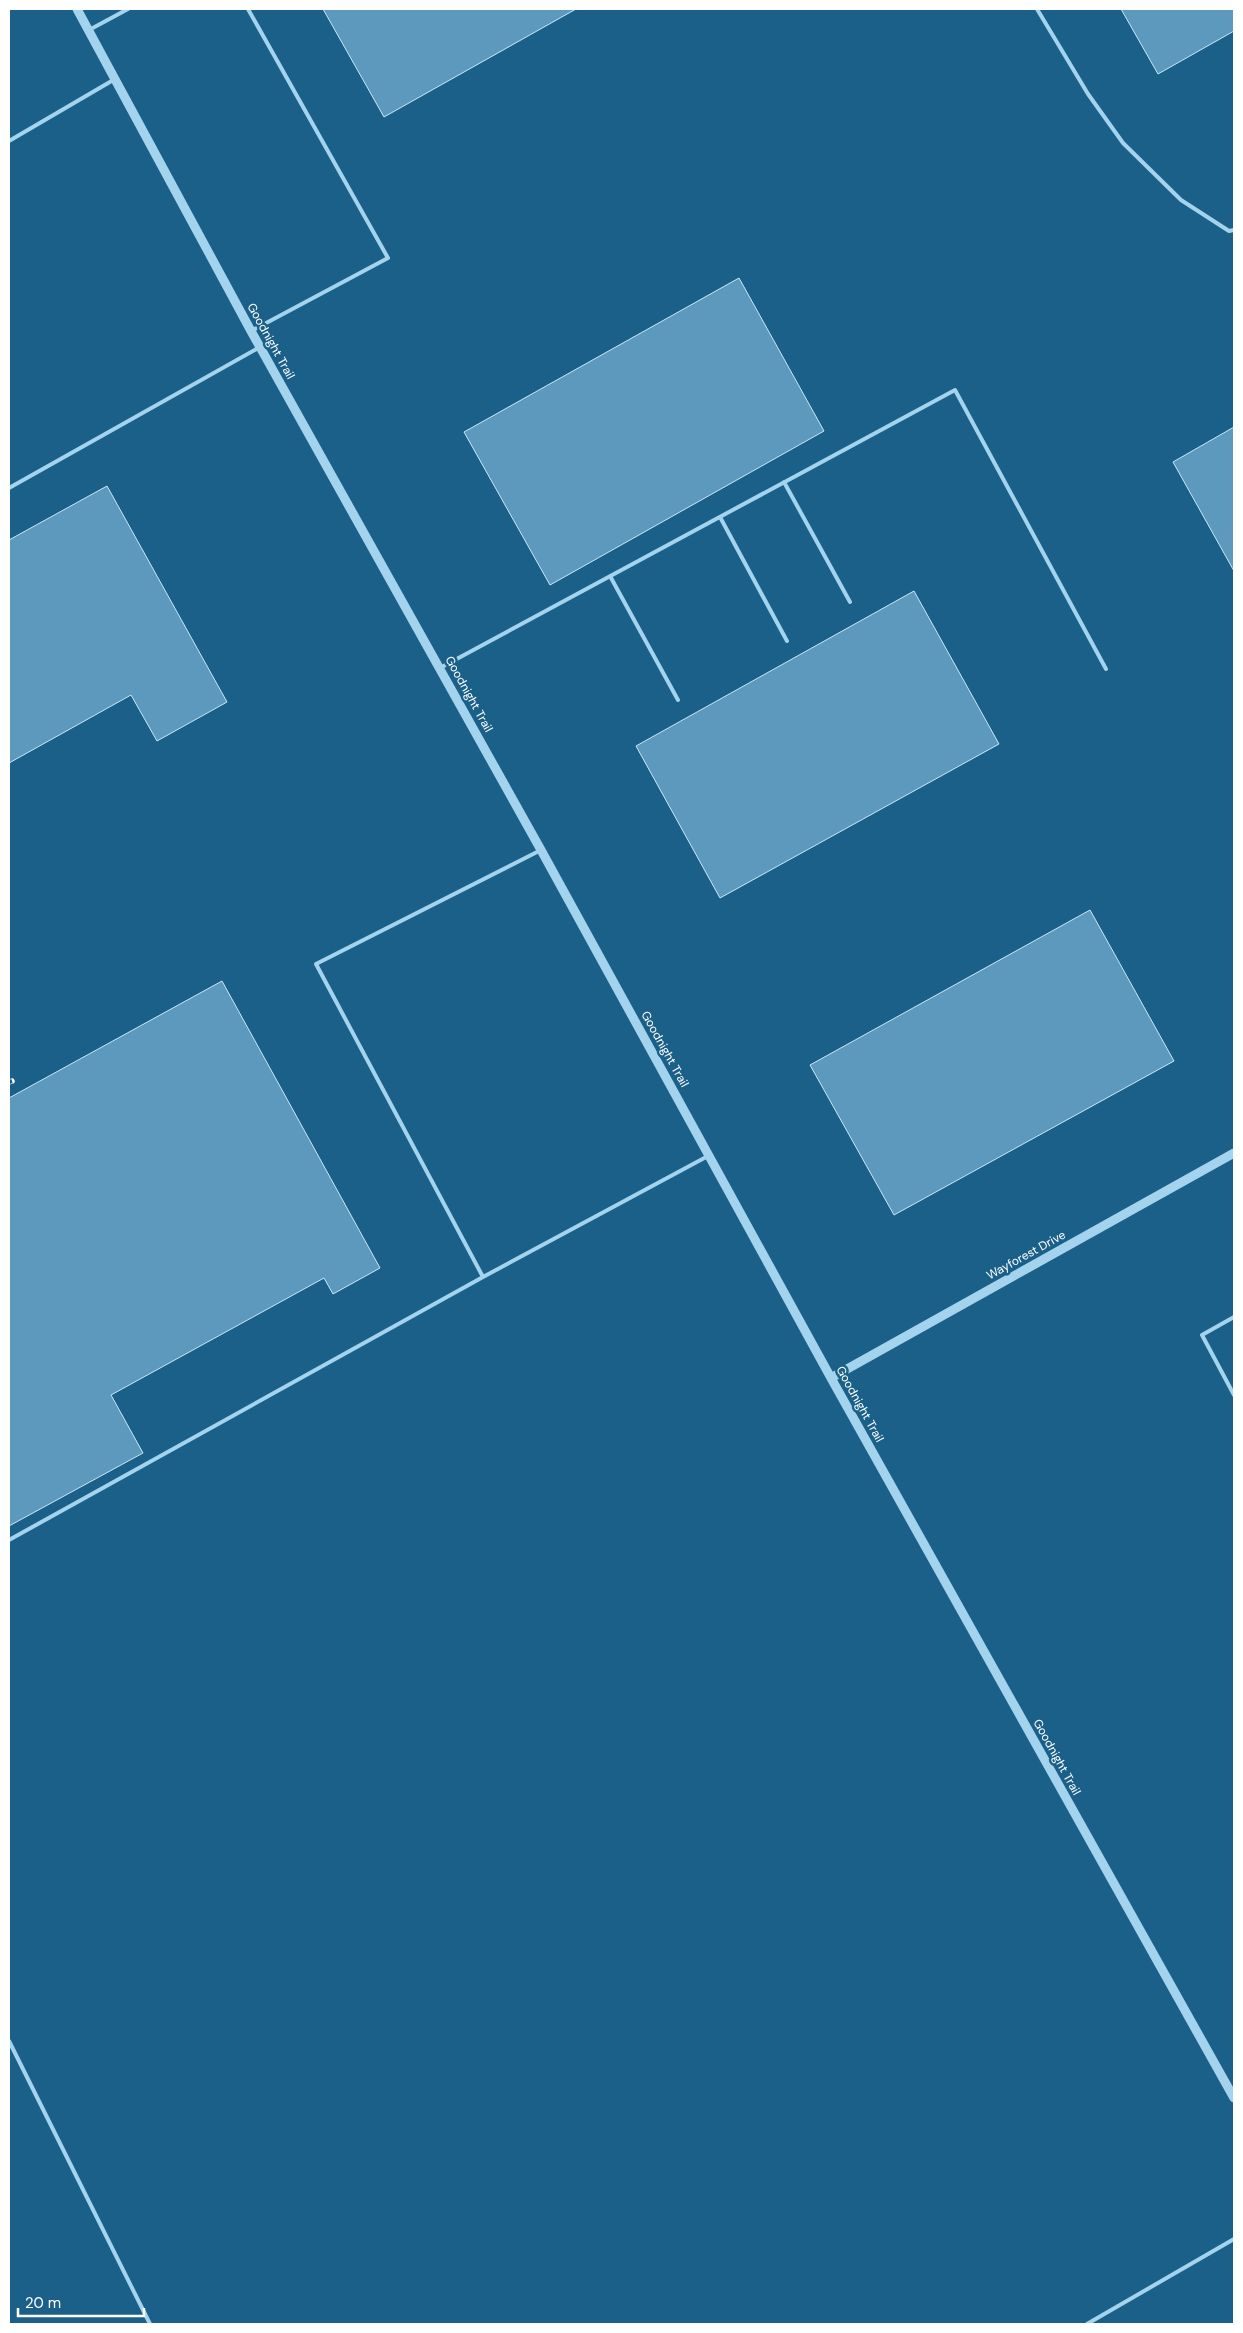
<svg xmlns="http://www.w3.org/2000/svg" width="1243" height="2333" viewBox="0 0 1243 2333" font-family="'DM Sans',sans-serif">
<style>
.building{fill:#5c99bd;stroke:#c9e8f9}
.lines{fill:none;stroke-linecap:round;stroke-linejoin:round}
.service{stroke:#a3d3ed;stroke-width:4}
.tertiary{stroke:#a3d3ed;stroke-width:9}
.rail-casing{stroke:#fff;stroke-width:5.5}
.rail{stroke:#1a6089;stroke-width:4;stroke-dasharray:11;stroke-linecap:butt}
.labels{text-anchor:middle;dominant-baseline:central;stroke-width:5;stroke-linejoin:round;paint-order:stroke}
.street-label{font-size:12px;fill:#fff;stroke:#1a6089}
</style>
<rect width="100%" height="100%" fill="#1a6089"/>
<path class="building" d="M 323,9 L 576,9 L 384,117 Z
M 1121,9 L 1234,9 L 1234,31 L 1158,74 Z
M 739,278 L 824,431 L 550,585 L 464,432 Z
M 1234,427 L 1234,571 L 1173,462 Z
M 107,486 L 227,702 L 157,741 L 131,695 L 9,763 L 9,540 Z
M 914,591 L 999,744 L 720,898 L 636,746 Z
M 1090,910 L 1174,1061 L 894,1215 L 810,1065 Z
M 222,981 L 380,1268 L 333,1294 L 324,1278 L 111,1395 L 143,1453 L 9,1526 L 9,1098 Z"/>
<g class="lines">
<path class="service" d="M 248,9 L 388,258 L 251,331
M 1037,9 L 1088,94 L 1123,143 L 1181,200 L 1229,231 L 1234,230
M 89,30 L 128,9
M 9,141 L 115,79
M 784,482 L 850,602
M 9,488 L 260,347
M 720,517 L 787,641
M 610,576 L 678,700
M 440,668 L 955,390 L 1106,669
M 541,850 L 316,964 L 483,1277 L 708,1156
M 1234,1317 L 1202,1335 L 1234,1395
M 9,1540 L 483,1277
M 9,2041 L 150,2324
M 1087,2324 L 1234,2239"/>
<path class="tertiary" d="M 77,9 L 251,331 L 541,850 L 831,1378 L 1234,2098
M 831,1378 L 1234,1153"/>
<defs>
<path id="rail" d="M 9,1082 L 12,1081"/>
</defs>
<use href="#rail" class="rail-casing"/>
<use href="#rail" class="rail"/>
</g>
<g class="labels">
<g class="street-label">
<text transform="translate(271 341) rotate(61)">Goodnight Trail</text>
<text transform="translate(469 694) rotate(61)">Goodnight Trail</text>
<text transform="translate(665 1049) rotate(61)">Goodnight Trail</text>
<text transform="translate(1026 1255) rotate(-29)">Wayforest Drive</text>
<text transform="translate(860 1404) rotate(61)">Goodnight Trail</text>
<text transform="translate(1057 1757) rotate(61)">Goodnight Trail</text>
</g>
</g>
<rect width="1243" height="2333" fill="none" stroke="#ffffff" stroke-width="20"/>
<path d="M18 2308v8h126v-8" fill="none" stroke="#ffffff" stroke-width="2.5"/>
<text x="25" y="2308" font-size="15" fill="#ffffff" stroke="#1a6089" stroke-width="4" paint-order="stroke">20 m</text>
</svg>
